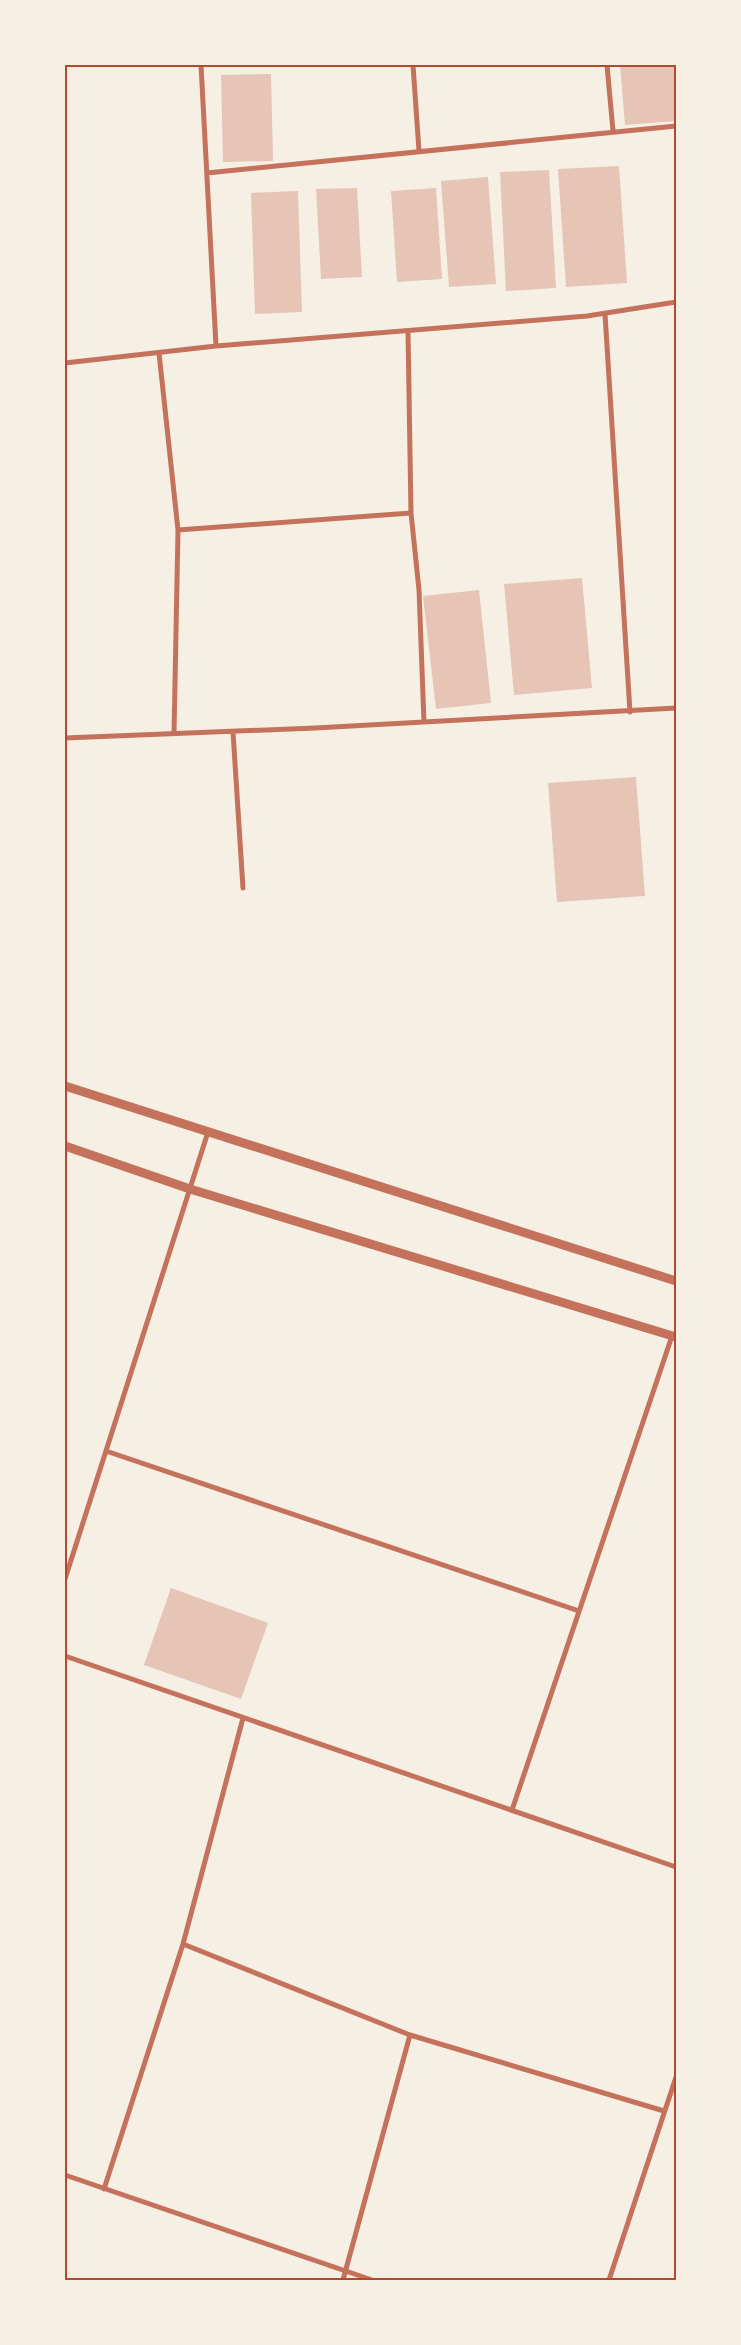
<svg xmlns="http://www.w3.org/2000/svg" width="741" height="2345" viewBox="0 0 741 2345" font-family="'Archivo Narrow',sans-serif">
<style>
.building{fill:#e6c5b7}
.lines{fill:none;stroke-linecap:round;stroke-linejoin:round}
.minor{stroke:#c5725c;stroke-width:5}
.tertiary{stroke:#c5725c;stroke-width:9}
.neatline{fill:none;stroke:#b5482f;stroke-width:2}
</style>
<rect width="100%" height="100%" fill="#f6efe4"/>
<path class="building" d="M 620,65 L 676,65 L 676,121 L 625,125 Z
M 271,74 L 273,161 L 223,162 L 221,75 Z
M 619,166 L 627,283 L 566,287 L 558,169 Z
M 549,170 L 556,288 L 506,291 L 500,172 Z
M 488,177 L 496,284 L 449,287 L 441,181 Z
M 357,188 L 362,277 L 321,279 L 316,189 Z
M 436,188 L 442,279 L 397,282 L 391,191 Z
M 298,191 L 302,312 L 255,314 L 251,193 Z
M 582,578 L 592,688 L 514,695 L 504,584 Z
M 479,590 L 491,703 L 436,709 L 423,596 Z
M 636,777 L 645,896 L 557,902 L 548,783 Z
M 171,1588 L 268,1623 L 241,1699 L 144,1665 Z"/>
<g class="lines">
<path class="minor" d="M 201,65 L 216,346
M 413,65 L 419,151
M 607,65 L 613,131
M 207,173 L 676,126
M 605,314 L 630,712
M 408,331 L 411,513
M 159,353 L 178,530 L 411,513 L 419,590 L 424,722
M 65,363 L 216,346 L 587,316 L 676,302
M 233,732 L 243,888
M 174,734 L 178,530
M 65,738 L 315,728 L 676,708
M 106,1451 L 579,1611
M 65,1579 L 208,1132
M 65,1656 L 676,1867
M 512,1810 L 672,1336
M 183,1944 L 410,2035 L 664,2111
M 65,2175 L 372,2280
M 104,2189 L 183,1944 L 243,1718
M 343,2280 L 410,2035
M 609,2280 L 676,2077"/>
<path class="tertiary" d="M 65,1086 L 676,1281
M 65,1146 L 190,1189 L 676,1337"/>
</g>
<rect width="741" height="2345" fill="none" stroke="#f6efe4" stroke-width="132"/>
<rect x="66" y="66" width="609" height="2213" class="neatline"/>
</svg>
